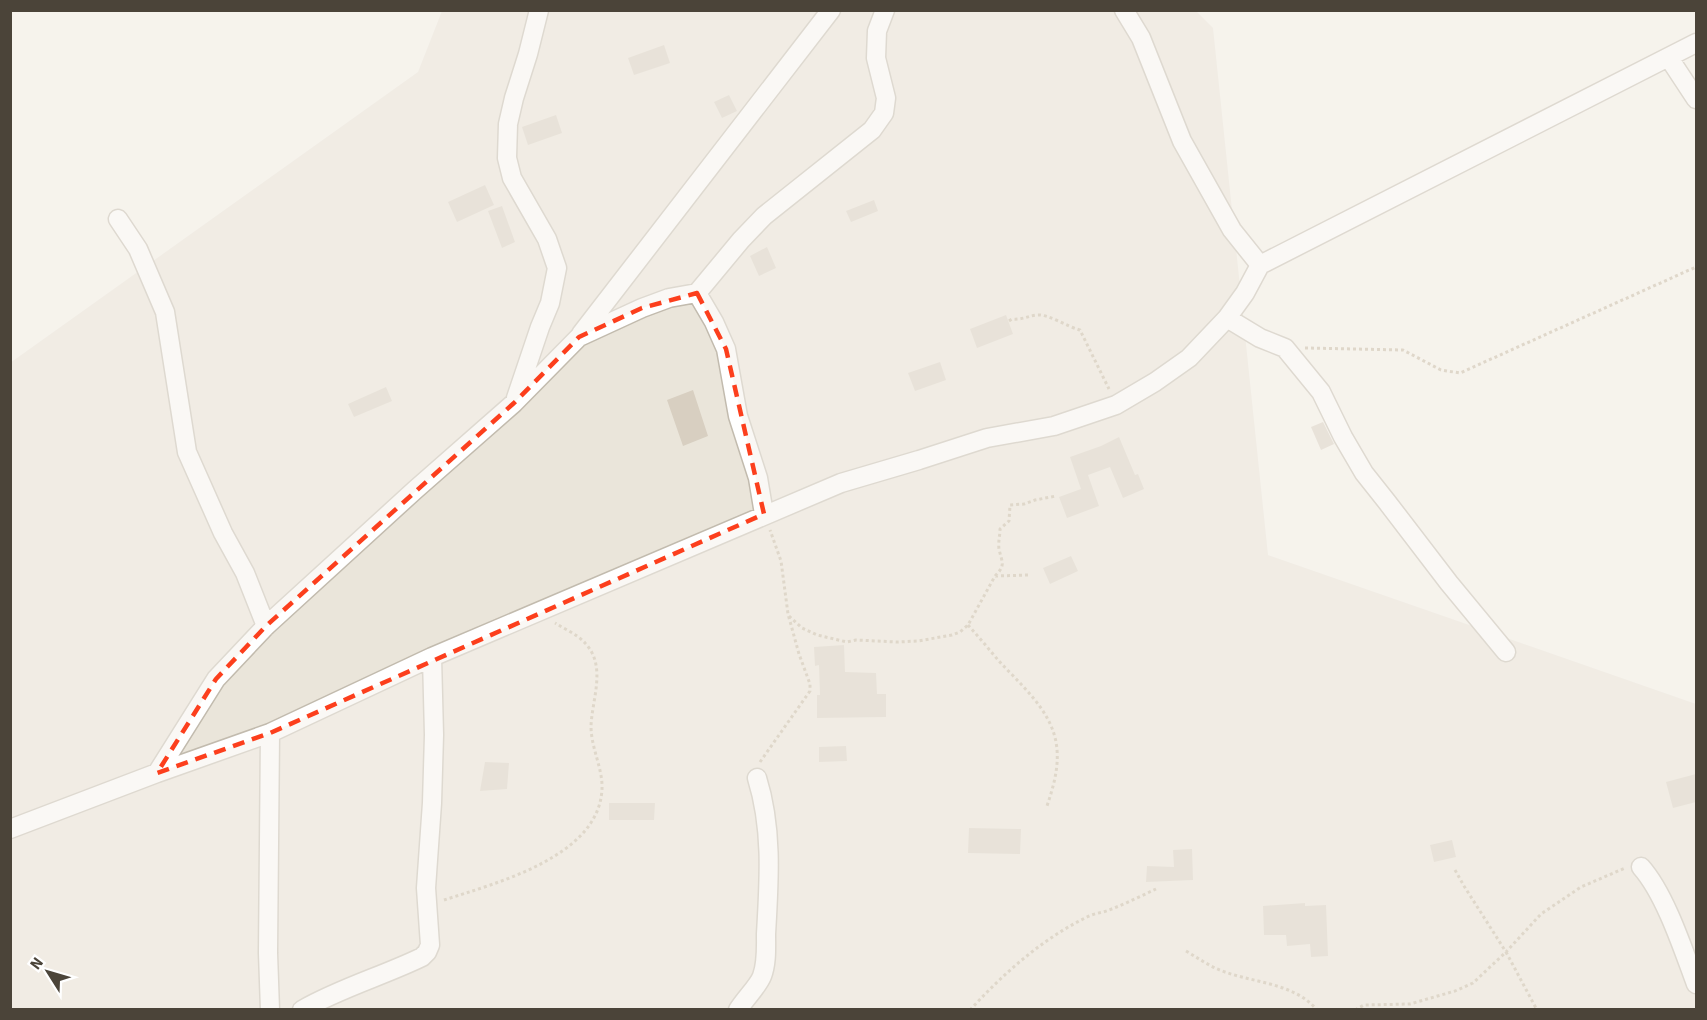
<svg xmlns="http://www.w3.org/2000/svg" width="1707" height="1020" viewBox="0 0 1707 1020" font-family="'Source Sans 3',sans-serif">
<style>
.residential{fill:#eae5da}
.building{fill:#d8cfc1}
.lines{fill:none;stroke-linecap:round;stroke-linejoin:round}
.minor-casing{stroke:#c2bbae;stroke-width:21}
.path{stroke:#c4b79f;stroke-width:3;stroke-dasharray:3 3;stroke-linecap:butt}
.minor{stroke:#fff;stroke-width:18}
.marked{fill:none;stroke:#fc3f1d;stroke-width:4.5;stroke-dasharray:12 8;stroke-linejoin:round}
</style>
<rect width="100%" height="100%" fill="#f6f3ec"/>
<path class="residential" d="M 442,11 L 1196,11 L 1213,28 L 1268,555 L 1696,704 L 1696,1009 L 11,1009 L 10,363 L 418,72 Z"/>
<path class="building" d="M 664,45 L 670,63 L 634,75 L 628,58 Z
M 729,95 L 737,111 L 722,118 L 714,102 Z
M 556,115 L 562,133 L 528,145 L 522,127 Z
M 485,185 L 494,205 L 457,222 L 448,202 Z
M 874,200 L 878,211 L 851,222 L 846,211 Z
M 502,206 L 515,242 L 502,248 L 488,211 Z
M 767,247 L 776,268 L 759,276 L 750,256 Z
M 1006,315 L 1013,334 L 977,348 L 970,329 Z
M 940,362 L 946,380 L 915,391 L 908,373 Z
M 386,387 L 392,401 L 354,417 L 348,404 Z
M 693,390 L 708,436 L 683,446 L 667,400 Z
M 1323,422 L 1334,444 L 1321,450 L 1311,427 Z
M 1119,437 L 1135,475 L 1138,474 L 1144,489 L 1123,498 L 1110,467 L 1088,475 L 1099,506 L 1067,518 L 1059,497 L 1081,489 L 1070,457 L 1101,446 Z
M 1071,556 L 1078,571 L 1050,584 L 1043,568 Z
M 844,645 L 845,672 L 876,673 L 877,694 L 886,694 L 886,717 L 817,718 L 817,695 L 820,695 L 819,665 L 815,666 L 814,647 Z
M 846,746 L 847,761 L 819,762 L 819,747 Z
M 485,762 L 509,763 L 507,789 L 480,791 Z
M 1696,774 L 1696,802 L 1673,808 L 1666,782 Z
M 609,803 L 655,803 L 654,820 L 609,820 Z
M 969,828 L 1021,829 L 1020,854 L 968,853 Z
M 1452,840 L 1456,857 L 1434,862 L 1430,845 Z
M 1192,849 L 1193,880 L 1146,882 L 1147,866 L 1174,867 L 1173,850 Z
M 1305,903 L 1305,906 L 1326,905 L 1328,956 L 1311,957 L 1310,944 L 1287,946 L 1286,935 L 1264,935 L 1263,906 Z"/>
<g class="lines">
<defs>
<path id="minor" d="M 1124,10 L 1141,38 L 1182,141 L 1232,230 L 1260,265
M 1669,58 L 1696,99
M 118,219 L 138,249 L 165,312 L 187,452 L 223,533 L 245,573 L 266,626
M 697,293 L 714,322 L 726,349 L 738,416 L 758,478 L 764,514
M 1227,318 L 1260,338 L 1285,348 L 1321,392 L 1343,437 L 1364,473 L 1387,502 L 1449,583 L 1506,652
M 581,334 L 831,10
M 516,398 L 540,327 L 550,303 L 557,268 L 547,239 L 512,178 L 507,158 L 508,124 L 514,98 L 528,54 L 539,10
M 157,773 L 216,679 L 266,626 L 415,490 L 514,403 L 579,337 L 642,308 L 669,298 L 697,293 L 741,240 L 764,216 L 872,130 L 884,113 L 886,98 L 876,58 L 877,31 L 885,10
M 10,829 L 157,773 L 270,733 L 432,657 L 841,483 L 919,460 L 987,438 L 1054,426 L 1116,405 L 1155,382 L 1189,358 L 1227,318 L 1245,293 L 1260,265 L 1696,43
M 1641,867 C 1665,894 1683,949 1696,984
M 270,1010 L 268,953 L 270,733
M 302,1010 C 340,988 383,976 422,957 L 427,952 L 430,945 L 426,888 L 432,803 L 434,735 L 432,657
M 738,1010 C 744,1000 759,985 762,976 C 767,963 766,948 766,934 C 769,882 773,829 757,778"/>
</defs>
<use href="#minor" class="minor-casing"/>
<path class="path" d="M 1009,321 L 1012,319 C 1022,320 1028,316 1037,315 C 1049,314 1068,327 1080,330 L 1109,389
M 1305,348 L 1403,350 L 1441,370 L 1460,373 L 1696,267
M 995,576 C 1006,565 1002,563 999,549 C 998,542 1000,536 1000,529 L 1009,521 L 1010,505 L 1024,504 L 1035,500 L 1056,496
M 789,616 L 802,628 L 817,635 L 847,642 L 856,640 L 897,642 L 918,641 L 952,635 L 960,632 L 968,625 L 995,576 L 1029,575
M 968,625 C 978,636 988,648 998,660 C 1020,684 1050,709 1056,742 C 1060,764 1054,785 1047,806
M 760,762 L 810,691 L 810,684 L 799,654 L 788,614 L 781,561 L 770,530
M 1455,870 L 1464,886 L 1506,952 L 1541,914 L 1581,887 L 1625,868
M 444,900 C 496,883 599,857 602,789 C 603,769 591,748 591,726 C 592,699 607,666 585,643 C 578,635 565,629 555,623
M 1186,951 C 1196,957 1205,963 1215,968 C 1247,983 1293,981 1317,1010
M 970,1010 C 1004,973 1042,939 1087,917 C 1094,913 1102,913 1109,910 C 1125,904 1141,896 1156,889
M 1355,1010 L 1364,1005 L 1410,1004 L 1455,991 L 1473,983 L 1506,952 L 1537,1010"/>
<use href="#minor" class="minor"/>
</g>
<path d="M0 0H1707V1020H0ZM 697,293 L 726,349 L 764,514 L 270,733 L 157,773 L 216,679 L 266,626 L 514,403 L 579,337 L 642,308 Z" fill="#f6f3ec" fill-opacity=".55" fill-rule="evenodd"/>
<path class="marked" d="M 697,293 L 726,349 L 764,514 L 270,733 L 157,773 L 216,679 L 266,626 L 514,403 L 579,337 L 642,308 Z"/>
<rect width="1707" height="1020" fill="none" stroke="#4b4439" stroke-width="24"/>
<g transform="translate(48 972) rotate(307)" stroke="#ffffff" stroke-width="4.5" paint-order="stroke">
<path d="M0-4.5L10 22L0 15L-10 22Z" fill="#4b4439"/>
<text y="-9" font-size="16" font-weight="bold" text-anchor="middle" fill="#4b4439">N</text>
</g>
</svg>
